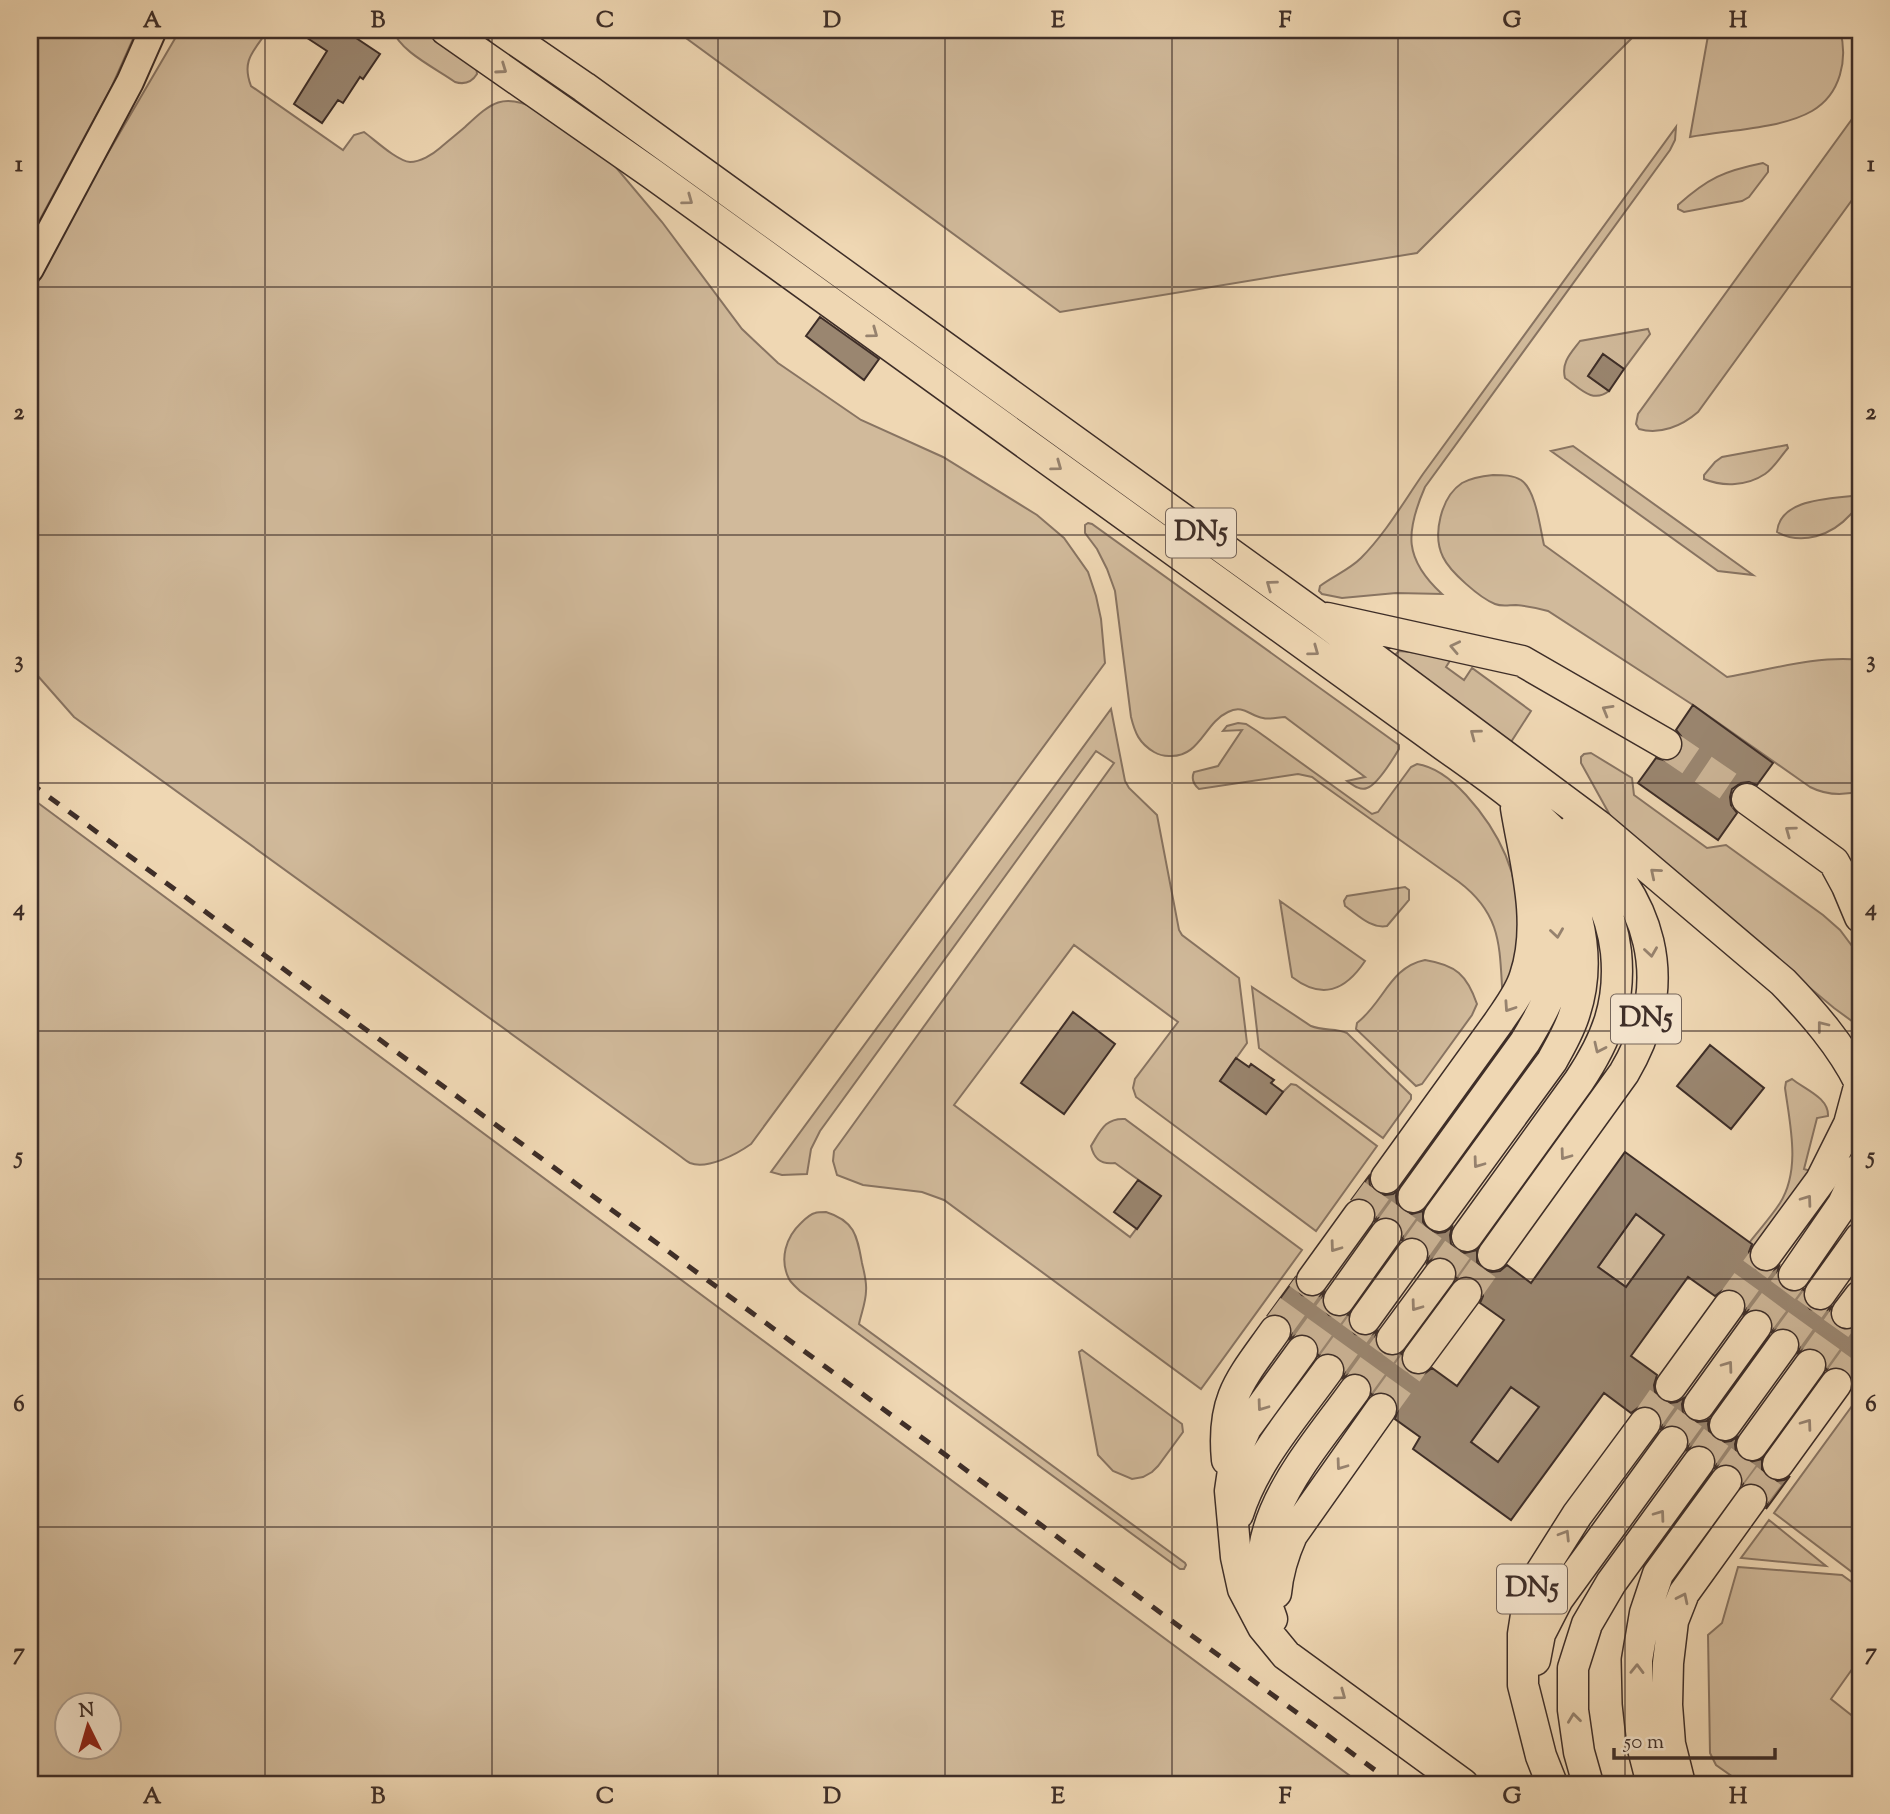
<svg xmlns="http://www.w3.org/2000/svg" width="1890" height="1814" viewBox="0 0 1890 1814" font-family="'Sorts Mill Goudy',serif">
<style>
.green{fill:#d1ba9b;stroke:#887462;stroke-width:2;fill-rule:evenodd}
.building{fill:#9a8670;stroke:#3e2e28;stroke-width:2;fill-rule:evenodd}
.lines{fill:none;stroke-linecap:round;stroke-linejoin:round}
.highway-tunnel{stroke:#ccb597;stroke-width:30;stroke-dasharray:30 15;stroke-linecap:butt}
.major-casing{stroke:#3e2e28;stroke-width:30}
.highway-casing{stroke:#3e2e28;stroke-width:33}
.major{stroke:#efd7b3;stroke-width:26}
.highway{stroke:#efd7b3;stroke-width:30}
.rail{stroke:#3e2e28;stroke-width:5;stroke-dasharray:12 12;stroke-linecap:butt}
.oneway{stroke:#96826e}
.grid{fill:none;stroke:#3e2e28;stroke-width:2;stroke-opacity:0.55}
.labels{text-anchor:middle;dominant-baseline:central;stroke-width:5;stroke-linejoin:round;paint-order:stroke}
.shield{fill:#f5e5ce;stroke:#75655a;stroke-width:2}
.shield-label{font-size:28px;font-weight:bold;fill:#3e2e28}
.neatline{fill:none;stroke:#3e2e28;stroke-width:2.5}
.grid-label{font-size:23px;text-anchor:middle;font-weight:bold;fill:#3e2e28}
</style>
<rect width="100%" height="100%" fill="#efd7b3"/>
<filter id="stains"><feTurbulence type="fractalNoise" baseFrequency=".00286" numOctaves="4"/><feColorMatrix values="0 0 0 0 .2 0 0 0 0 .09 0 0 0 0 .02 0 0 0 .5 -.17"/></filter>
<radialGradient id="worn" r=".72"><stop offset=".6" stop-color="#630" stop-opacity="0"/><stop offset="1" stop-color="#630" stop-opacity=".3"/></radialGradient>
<path class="green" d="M 30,30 L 137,30 L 112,86 L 30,238 Z
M 180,30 L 268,30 C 254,51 241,60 251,86 L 343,150 L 354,135 L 364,132 C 375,140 397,161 410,162 C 420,162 432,155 440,148 C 448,141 457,134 465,127 C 491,103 502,92 537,109 L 614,165 L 662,222 L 742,329 L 778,363 L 861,420 L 943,457 L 1037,515 L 1064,538 L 1088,572 L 1096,596 L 1101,619 L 1105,663 L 751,1144 C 737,1154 707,1170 690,1163 C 686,1161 683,1158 680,1156 L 74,717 L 30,667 L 30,297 L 91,182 Z
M 393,30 L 423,30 L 471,61 L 476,66 L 477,74 C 472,82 465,85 455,82 C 437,69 399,51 393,30 Z
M 675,30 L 1640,30 L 1417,253 L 1060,312 Z
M 1709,30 L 1840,30 C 1848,59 1841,94 1812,111 C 1781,129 1726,130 1690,137 Z
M 1860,108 L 1860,189 L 1698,412 C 1682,426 1660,435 1639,429 L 1636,424 L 1638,414 Z
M 1676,127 L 1675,140 L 1670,150 L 1425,487 C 1405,533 1404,559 1442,594 L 1396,593 L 1342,598 L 1322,594 L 1319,591 L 1320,586 C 1333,576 1349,570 1361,558 C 1385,534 1403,503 1423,474 Z
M 1763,163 L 1768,166 L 1768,172 L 1749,197 L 1742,201 L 1684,212 L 1678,209 L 1678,205 C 1708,178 1724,171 1763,163 Z
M 1648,329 L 1650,334 L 1624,369 L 1603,354 L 1588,376 L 1609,391 C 1592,404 1580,388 1565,378 C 1561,362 1571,353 1580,341 Z
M 1787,445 L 1788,448 C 1781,456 1774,468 1765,474 C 1747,486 1723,487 1704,479 L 1704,475 L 1715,462 L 1722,457 Z
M 1573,446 L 1753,575 L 1718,571 L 1551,451 Z
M 1493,475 C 1503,475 1513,475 1521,480 C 1536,490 1540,528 1544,545 L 1727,677 C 1768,670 1819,655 1860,660 L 1860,791 C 1843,796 1826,795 1810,787 L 1693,705 L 1548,611 C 1538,608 1527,606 1516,605 C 1509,605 1502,607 1495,604 C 1480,598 1450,572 1443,557 C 1432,535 1441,497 1462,483 C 1471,478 1483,476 1493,475 Z
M 1860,495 C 1860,504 1856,509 1850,515 C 1832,535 1802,546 1777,532 C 1780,497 1834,499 1860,495 Z
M 1088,523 L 1092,524 L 1399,745 L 1399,749 C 1393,759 1377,785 1367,788 C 1360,791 1353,785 1347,781 L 1365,777 L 1285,717 C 1279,717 1269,720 1263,718 C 1250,716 1243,704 1228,712 C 1204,723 1200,758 1169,756 C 1163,756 1159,755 1154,752 C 1139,743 1135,733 1131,717 L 1115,591 L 1107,569 L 1097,549 L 1085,533 L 1085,525 Z
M 1399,651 L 1453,656 L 1446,667 L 1464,680 L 1472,668 L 1531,711 L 1511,742 L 1394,656 Z
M 1111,709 L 1125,781 L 1129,788 L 1157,815 L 1179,930 L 1182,935 L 1239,978 L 1247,1043 L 1220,1081 L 1266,1114 L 1283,1092 L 1291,1084 L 1296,1085 L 1377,1146 L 1316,1231 L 1136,1097 L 1133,1088 L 1135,1079 L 1178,1022 L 1074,945 L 954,1105 L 1130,1237 L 1161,1196 L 1115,1163 C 1101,1165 1094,1159 1091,1146 C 1101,1130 1105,1118 1125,1119 L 1302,1250 L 1201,1389 L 944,1200 L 922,1192 L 863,1185 L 837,1175 L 833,1161 L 834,1151 L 1114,763 L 1096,751 L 820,1131 L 811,1149 L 807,1174 L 782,1175 L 771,1172 Z
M 1238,723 L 1246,724 L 1257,731 L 1372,814 L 1378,812 L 1411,767 L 1417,764 C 1437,767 1453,781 1466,795 C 1499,831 1519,873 1519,922 C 1519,929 1520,937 1519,944 C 1517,963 1508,983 1503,1001 C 1499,950 1504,916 1459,882 L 1320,783 L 1312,777 L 1298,774 L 1199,789 C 1193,784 1191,779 1194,772 L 1218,766 L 1242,730 L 1223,731 L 1227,726 Z
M 1591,753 L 1632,778 L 1634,795 L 1707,848 L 1726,845 L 1823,915 L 1840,930 L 1855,950 L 1860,958 L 1860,1027 L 1834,1008 L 1616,826 L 1581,763 L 1581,757 L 1584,754 Z
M 30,797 L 1361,1784 L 30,1784 ZM 66,1706 L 108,1706 L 108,1748 L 66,1748 Z
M 1405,887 L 1409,890 L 1409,900 L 1387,926 C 1371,929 1358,915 1345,906 L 1344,901 L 1347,896 Z
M 1280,901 L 1365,961 C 1345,991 1322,1000 1292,977 Z
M 1425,960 C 1456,965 1467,975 1477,1004 L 1472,1015 L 1422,1084 L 1416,1086 L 1356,1029 L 1357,1023 C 1384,1002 1390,967 1425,960 Z
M 1252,987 L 1311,1026 C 1323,1031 1336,1028 1347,1033 L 1411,1095 L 1411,1099 L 1383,1138 L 1259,1048 Z
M 1792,1079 C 1806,1090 1829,1098 1828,1116 L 1817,1118 L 1804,1169 L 1817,1173 L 1754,1246 L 1749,1243 C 1759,1230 1771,1217 1780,1203 C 1801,1169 1790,1125 1785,1088 L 1786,1082 Z
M 826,1212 C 855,1221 857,1236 862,1263 C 864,1272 867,1282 866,1291 C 866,1302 861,1314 859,1324 L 1185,1563 L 1186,1565 L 1184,1569 L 1180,1569 L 800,1291 C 796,1287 791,1283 789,1279 C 779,1259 786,1237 801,1223 C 805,1219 810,1214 815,1213 C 818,1212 822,1212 826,1212 Z
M 1636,1214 L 1664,1235 L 1626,1287 L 1598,1267 Z
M 1082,1350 L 1182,1424 L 1183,1432 L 1158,1466 L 1152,1472 L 1143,1477 L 1132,1479 L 1113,1471 L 1098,1455 L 1079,1352 Z
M 1511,1387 L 1539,1407 L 1498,1462 L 1471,1442 Z
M 1860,1395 L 1860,1562 L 1852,1572 L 1774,1513 Z
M 1769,1520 L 1826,1566 L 1741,1558 Z
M 1738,1567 L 1842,1575 L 1860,1588 L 1860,1658 L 1831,1699 L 1860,1722 L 1860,1784 L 1743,1784 L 1716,1765 L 1710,1753 L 1708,1635 L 1722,1623 Z"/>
<path class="building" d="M 295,30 L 344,30 L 380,54 L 363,79 L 360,77 L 343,103 L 338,100 L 322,123 L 294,104 L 327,51 Z
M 820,317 L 879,359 L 864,380 L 806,336 Z
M 1603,354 L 1624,369 L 1609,391 L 1588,376 Z
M 1693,705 L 1773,763 L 1757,785 L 1749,782 L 1741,783 L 1732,789 L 1730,797 L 1731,805 L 1737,813 L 1718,840 L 1638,783 L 1656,758 L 1667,761 L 1675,759 L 1681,753 L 1683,743 L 1681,736 L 1676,730 Z
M 1073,1012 L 1115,1044 L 1064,1114 L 1021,1083 Z
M 1710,1045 L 1764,1088 L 1731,1129 L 1677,1086 Z
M 1236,1058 L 1249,1067 L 1251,1064 L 1274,1080 L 1271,1083 L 1283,1092 L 1266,1114 L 1220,1081 Z
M 1625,1152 L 1752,1244 L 1749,1252 L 1750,1261 L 1756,1269 L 1765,1272 L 1772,1271 L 1779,1266 L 1777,1274 L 1778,1282 L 1784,1289 L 1793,1292 L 1804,1289 L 1804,1301 L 1810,1309 L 1819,1311 L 1827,1310 L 1831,1307 L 1830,1311 L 1831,1319 L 1837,1327 L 1845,1330 L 1853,1329 L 1860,1324 L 1860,1379 L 1851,1391 L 1853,1385 L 1852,1376 L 1846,1369 L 1838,1367 L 1826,1370 L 1826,1359 L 1821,1351 L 1811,1348 L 1804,1349 L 1798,1353 L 1800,1346 L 1799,1339 L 1794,1331 L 1784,1328 L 1777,1329 L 1772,1332 L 1773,1327 L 1772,1318 L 1767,1312 L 1758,1309 L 1749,1310 L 1744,1314 L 1746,1307 L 1745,1300 L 1739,1292 L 1731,1289 L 1723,1290 L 1715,1296 L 1688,1277 L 1631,1356 L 1657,1375 L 1654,1385 L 1655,1392 L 1660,1400 L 1670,1403 L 1677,1402 L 1684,1398 L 1682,1404 L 1683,1413 L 1688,1419 L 1697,1422 L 1706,1421 L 1709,1419 L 1708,1424 L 1709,1431 L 1714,1439 L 1724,1442 L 1731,1441 L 1737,1437 L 1735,1444 L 1736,1453 L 1742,1460 L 1750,1462 L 1762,1459 L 1762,1470 L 1768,1478 L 1777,1481 L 1784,1480 L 1790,1476 L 1766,1509 L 1768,1501 L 1767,1493 L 1762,1486 L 1752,1483 L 1743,1485 L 1742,1473 L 1737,1467 L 1729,1464 L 1720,1465 L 1715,1468 L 1716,1463 L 1715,1456 L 1709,1448 L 1700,1445 L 1693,1446 L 1687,1450 L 1689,1443 L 1688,1436 L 1682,1428 L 1673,1425 L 1666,1426 L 1661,1429 L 1662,1424 L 1661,1417 L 1655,1409 L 1646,1406 L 1639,1407 L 1631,1413 L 1604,1393 L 1511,1520 L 1413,1449 L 1420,1437 L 1395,1419 L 1398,1410 L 1397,1402 L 1392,1395 L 1382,1392 L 1371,1395 L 1371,1382 L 1366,1376 L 1358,1373 L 1349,1374 L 1343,1378 L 1345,1371 L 1344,1364 L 1339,1356 L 1329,1353 L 1318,1356 L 1318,1345 L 1313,1337 L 1303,1334 L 1296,1335 L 1290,1339 L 1292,1332 L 1291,1324 L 1286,1317 L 1277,1314 L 1268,1315 L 1295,1278 L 1296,1288 L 1302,1295 L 1311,1297 L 1319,1296 L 1324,1292 L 1322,1299 L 1323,1307 L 1329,1315 L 1338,1317 L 1349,1314 L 1349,1326 L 1355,1334 L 1364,1336 L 1371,1335 L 1377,1331 L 1375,1338 L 1376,1347 L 1382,1353 L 1389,1356 L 1402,1353 L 1402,1364 L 1408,1372 L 1417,1375 L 1424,1374 L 1432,1368 L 1457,1386 L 1504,1320 L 1480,1303 L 1483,1296 L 1482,1287 L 1477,1279 L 1467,1276 L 1456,1279 L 1456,1266 L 1451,1260 L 1443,1257 L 1434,1258 L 1427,1263 L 1429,1255 L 1428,1248 L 1423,1240 L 1413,1237 L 1402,1240 L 1403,1235 L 1402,1227 L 1397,1220 L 1387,1217 L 1379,1218 L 1375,1221 L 1376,1216 L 1375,1208 L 1370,1201 L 1361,1198 L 1352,1199 L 1369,1176 L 1370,1186 L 1376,1193 L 1385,1195 L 1393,1194 L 1397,1191 L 1396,1196 L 1397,1204 L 1403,1212 L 1412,1214 L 1423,1211 L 1423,1222 L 1429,1230 L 1438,1233 L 1445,1232 L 1452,1227 L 1450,1235 L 1451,1244 L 1457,1251 L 1465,1253 L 1477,1250 L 1477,1262 L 1483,1270 L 1492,1272 L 1500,1271 L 1507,1265 L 1531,1283 ZM 1636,1214 L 1664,1235 L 1626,1287 L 1598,1267 ZM 1511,1387 L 1539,1407 L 1498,1462 L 1471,1442 Z
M 1138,1180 L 1161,1196 L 1137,1229 L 1114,1212 Z"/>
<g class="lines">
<path class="highway-tunnel" d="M 1666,744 L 1747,799
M 1359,1215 L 1386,1178
M 1386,1234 L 1413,1197
M 1412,1254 L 1439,1216
M 1440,1274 L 1467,1236
M 1466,1293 L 1493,1255
M 1729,1306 L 1766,1255
M 1756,1326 L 1794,1275
M 1275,1331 L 1312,1280
M 1783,1345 L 1820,1294
M 1302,1351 L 1339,1300
M 1810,1365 L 1847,1313
M 1328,1370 L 1365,1319
M 1836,1384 L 1860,1351
M 1355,1390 L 1392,1339
M 1381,1409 L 1418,1358
M 1645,1423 L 1671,1386
M 1672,1442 L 1699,1405
M 1699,1462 L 1725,1425
M 1726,1481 L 1752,1445
M 1751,1500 L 1778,1464"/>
<defs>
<path id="major" d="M 30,269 L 130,82 L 153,30"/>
<path id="highway" d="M 446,30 L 651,173 L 1427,733 C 1504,790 1604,847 1616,952 C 1621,1003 1607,1039 1579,1081 L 1467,1236
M 501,30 L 584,87 L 1317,616 L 1599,826 L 1783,982 C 1813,1013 1841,1045 1860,1083
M 1327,618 L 1522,661 L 1666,744
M 1747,799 L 1834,862 L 1847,886 L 1860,917
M 1386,1178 L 1498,1023 C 1508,1008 1520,993 1525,976 C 1543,922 1525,863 1516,808
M 1413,1197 L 1525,1042 C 1540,1017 1555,990 1559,961 C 1562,936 1551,897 1543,873
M 1439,1216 L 1552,1061 C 1560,1046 1570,1030 1575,1012 C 1595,951 1573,885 1538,833
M 1493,1255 L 1624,1073 C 1678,982 1652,895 1573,830
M 1766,1255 L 1821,1180 L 1849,1124 L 1860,1083
M 1794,1275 L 1843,1204 L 1860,1168
M 1312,1280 L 1359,1215
M 1820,1294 L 1860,1238
M 1339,1300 L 1386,1234
M 1847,1313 L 1860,1296
M 1365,1319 L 1412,1254
M 1392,1339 L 1440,1274
M 1302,1351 L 1246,1428 L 1236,1450 L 1230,1491 L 1236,1557 L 1243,1589 L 1263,1627 L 1286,1655 L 1463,1784
M 1418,1358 L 1466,1293
M 1671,1386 L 1729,1306
M 1699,1405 L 1756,1326
M 1725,1425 L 1783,1345
M 1752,1445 L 1810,1365
M 1227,1460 C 1221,1398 1241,1379 1275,1331
M 1778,1464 L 1836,1384
M 1238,1514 C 1255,1460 1295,1416 1328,1370
M 1276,1593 C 1278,1571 1283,1555 1292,1535 L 1381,1409
M 1272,1619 C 1236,1530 1307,1457 1355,1390
M 1535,1660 L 1540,1634 L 1558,1599 L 1672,1442
M 1552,1784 L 1541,1756 L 1523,1685 L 1523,1634 L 1528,1602 L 1534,1583 L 1577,1515 L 1645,1423
M 1588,1784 L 1579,1752 L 1573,1710 L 1573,1668 L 1587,1624 L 1611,1583 L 1699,1462
M 1652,1784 L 1643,1749 L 1638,1703 L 1637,1660 L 1645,1613 L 1658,1574 L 1726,1481
M 1680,1784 L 1670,1744 L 1667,1705 L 1668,1663 L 1673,1621 L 1684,1593 L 1751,1500"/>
</defs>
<use href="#major" class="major-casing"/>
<use href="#highway" class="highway-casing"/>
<use href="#major" class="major"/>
<use href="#highway" class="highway"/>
<path class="rail" d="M 30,783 L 1394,1784"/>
</g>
<defs><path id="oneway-chevron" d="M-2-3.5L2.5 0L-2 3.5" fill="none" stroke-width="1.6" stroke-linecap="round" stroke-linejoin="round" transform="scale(1.75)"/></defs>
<g class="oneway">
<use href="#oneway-chevron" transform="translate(502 69) rotate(35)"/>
<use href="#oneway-chevron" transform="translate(688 200) rotate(36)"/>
<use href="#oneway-chevron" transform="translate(873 333) rotate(36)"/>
<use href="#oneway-chevron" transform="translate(1057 466) rotate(36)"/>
<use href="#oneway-chevron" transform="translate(1271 585) rotate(-144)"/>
<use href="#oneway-chevron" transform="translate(1455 647) rotate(-168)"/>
<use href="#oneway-chevron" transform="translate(1314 651) rotate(36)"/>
<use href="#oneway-chevron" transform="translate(1607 710) rotate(-150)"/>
<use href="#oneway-chevron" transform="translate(1475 734) rotate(-143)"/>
<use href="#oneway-chevron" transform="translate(1790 831) rotate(-144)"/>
<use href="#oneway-chevron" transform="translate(1655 873) rotate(-140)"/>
<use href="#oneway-chevron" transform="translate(1557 933) rotate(82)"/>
<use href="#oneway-chevron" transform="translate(1651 952) rotate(82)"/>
<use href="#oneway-chevron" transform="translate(1509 1007) rotate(124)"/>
<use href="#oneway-chevron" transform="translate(1822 1026) rotate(-128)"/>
<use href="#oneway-chevron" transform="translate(1599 1048) rotate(115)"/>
<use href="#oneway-chevron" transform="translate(1565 1155) rotate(126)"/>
<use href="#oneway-chevron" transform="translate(1478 1163) rotate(126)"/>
<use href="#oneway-chevron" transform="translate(1807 1200) rotate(-54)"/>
<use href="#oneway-chevron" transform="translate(1335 1247) rotate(126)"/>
<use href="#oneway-chevron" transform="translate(1416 1306) rotate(126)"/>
<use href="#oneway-chevron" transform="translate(1728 1366) rotate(-54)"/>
<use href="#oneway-chevron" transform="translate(1262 1406) rotate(126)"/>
<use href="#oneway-chevron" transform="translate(1807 1424) rotate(-54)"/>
<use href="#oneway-chevron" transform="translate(1341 1465) rotate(126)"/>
<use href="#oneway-chevron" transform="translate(1660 1515) rotate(-54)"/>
<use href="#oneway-chevron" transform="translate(1565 1535) rotate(-58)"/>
<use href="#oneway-chevron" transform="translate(1683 1598) rotate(-64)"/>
<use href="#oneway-chevron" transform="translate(1637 1669) rotate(-89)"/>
<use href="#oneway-chevron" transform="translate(1341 1695) rotate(36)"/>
<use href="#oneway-chevron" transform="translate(1574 1718) rotate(-97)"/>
</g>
<path class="grid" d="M 265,30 L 265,1784M 492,30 L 492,1784M 718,30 L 718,1784M 945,30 L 945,1784M 1172,30 L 1172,1784M 1398,30 L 1398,1784M 1625,30 L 1625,1784M 30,287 L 1860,287M 30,535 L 1860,535M 30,783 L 1860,783M 30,1031 L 1860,1031M 30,1279 L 1860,1279M 30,1527 L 1860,1527"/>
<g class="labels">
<g class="shield">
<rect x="1166" y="508.5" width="70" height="49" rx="5"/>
<rect x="1611" y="994.5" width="70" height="49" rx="5"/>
<rect x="1497" y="1564.5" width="70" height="49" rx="5"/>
</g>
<g class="shield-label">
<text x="1201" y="533">DN5</text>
<text x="1646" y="1019">DN5</text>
<text x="1532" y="1589">DN5</text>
</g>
</g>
<rect width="1890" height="1814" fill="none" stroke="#efd7b3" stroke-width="77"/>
<g transform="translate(88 1726) rotate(355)"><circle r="33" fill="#f5e5ce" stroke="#ac9c8c" stroke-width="2"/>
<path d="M0-5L12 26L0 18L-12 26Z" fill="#8f2418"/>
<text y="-10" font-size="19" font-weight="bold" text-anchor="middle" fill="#3e2e28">N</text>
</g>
<path d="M1614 1748v10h161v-10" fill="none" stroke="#3e2e28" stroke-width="3.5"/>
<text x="1624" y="1748" font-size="21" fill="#3e2e28" stroke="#f5e5ce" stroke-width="5" paint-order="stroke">50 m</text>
<rect x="38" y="38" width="1814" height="1738" class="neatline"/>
<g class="grid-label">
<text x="152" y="27">A</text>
<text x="378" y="27">B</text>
<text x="605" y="27">C</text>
<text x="832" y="27">D</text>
<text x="1058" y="27">E</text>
<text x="1285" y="27">F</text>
<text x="1512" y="27">G</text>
<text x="1738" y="27">H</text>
<text x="19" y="171">1</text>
<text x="1871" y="171">1</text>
<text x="19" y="419">2</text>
<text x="1871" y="419">2</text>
<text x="19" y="667">3</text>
<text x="1871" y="667">3</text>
<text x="19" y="915">4</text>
<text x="1871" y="915">4</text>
<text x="19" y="1163">5</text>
<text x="1871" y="1163">5</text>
<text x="19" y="1411">6</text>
<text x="1871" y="1411">6</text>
<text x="19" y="1659">7</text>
<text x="1871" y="1659">7</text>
<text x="152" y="1803">A</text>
<text x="378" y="1803">B</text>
<text x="605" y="1803">C</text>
<text x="832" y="1803">D</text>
<text x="1058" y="1803">E</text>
<text x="1285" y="1803">F</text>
<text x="1512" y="1803">G</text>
<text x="1738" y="1803">H</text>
</g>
<rect width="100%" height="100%" filter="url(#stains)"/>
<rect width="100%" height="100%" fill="url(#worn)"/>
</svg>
